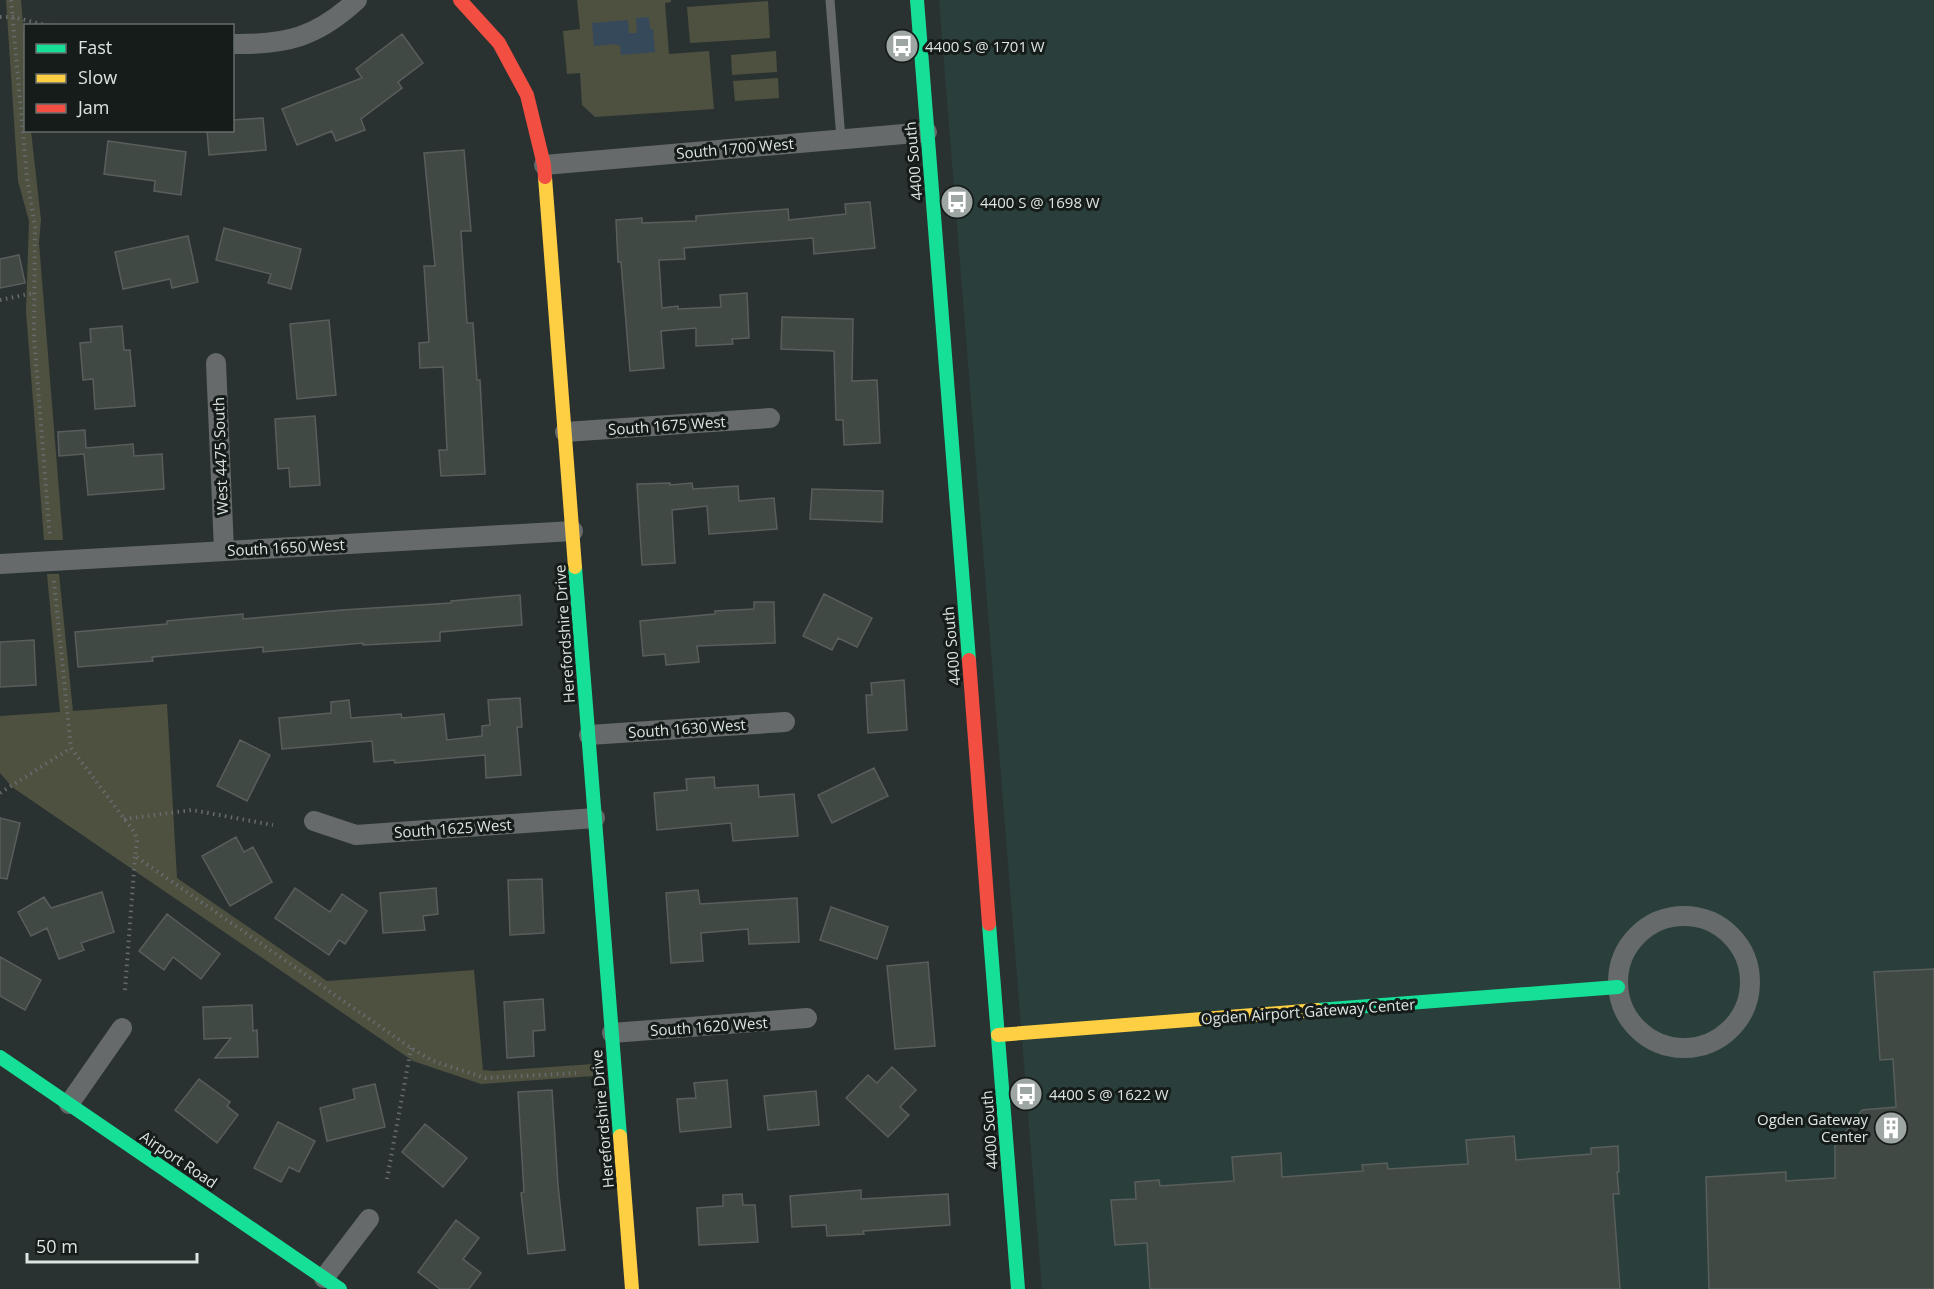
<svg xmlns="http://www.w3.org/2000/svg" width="1934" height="1289" viewBox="0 0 1934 1289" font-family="'Open Sans',sans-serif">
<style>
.built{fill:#2a3f3b}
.green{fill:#4e5140}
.water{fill:#36495a}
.building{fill:#414944;stroke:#595e5c;stroke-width:1.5}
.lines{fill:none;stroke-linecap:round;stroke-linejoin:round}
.path{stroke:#666b6b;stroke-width:4;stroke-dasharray:1.5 4.5;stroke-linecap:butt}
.lane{stroke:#666a6b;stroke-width:9}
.street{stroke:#666a6b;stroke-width:20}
.fast{stroke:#16e098;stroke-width:14}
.slow{stroke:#ffcf43;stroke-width:14}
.jam{stroke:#f24e42;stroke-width:14}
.labels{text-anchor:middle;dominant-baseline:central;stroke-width:6;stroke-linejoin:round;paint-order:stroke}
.poi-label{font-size:15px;fill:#dce5e2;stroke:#151c1a;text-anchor:start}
.street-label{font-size:15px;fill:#dce5e2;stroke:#151c1a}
</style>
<rect width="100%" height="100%" fill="#2a3231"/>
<path class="built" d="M 939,0 L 1934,0 L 1934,1289 L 1042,1289 Z"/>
<path class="green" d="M 6,0 L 21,0 L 26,56 L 26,130 L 31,131 L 41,220 L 39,243 L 63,540 L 44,540 L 26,312 L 29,221 L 18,181 Z
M 577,0 L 671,0 L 671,2 L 665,3 L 669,54 L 709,51 L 714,109 L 595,117 L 582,105 L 580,73 L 567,74 L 563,31 L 580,29 Z
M 768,1 L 770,38 L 690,43 L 687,7 Z
M 776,51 L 777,72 L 732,75 L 731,55 Z
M 778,78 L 779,98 L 735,101 L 733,81 Z
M 47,574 L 59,574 L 73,711 L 167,704 L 177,878 L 327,981 L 474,970 L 483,1070 L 494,1071 L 593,1064 L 594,1076 L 481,1084 L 413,1061 L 12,787 L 0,773 L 0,716 L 60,712 Z"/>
<path class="water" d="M 649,17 L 650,29 L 653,29 L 655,52 L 621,55 L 620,46 L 616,44 L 594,46 L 592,23 L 628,20 L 629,33 L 637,33 L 636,18 Z"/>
<path class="building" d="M 402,34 L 423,63 L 398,82 L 402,88 L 361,119 L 365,130 L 336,141 L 332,131 L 297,145 L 282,109 L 362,78 L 356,69 Z
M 263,118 L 266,150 L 209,155 L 207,130 L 232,130 L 232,120 Z
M 108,141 L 186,152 L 181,195 L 154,191 L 155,181 L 104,174 Z
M 464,150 L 471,231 L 461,231 L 467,323 L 473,323 L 477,380 L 480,380 L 485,474 L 441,476 L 439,450 L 447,450 L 443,367 L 420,368 L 419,343 L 429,342 L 424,266 L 435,266 L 424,153 Z
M 870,202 L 875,248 L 814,254 L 813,238 L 684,248 L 685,259 L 659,260 L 662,308 L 678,306 L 678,309 L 721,307 L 720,295 L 747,293 L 749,338 L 732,339 L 733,344 L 696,346 L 696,328 L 661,331 L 664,368 L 630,371 L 621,262 L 618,262 L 616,220 L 642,218 L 642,223 L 696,221 L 696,216 L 788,209 L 789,220 L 846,214 L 845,204 Z
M 224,228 L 301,249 L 291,289 L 268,283 L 271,274 L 216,260 Z
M 188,236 L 198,282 L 172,288 L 170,279 L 123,289 L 115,252 Z
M 19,255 L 25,283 L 0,288 L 0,259 Z
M 782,317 L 853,319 L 852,381 L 877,380 L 880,443 L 844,445 L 843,420 L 836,420 L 834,351 L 781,349 Z
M 329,320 L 336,395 L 297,399 L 290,324 Z
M 122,326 L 124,350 L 130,350 L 135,406 L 95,409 L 93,379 L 83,380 L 80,343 L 91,342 L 90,329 Z
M 315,416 L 320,485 L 290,487 L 289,468 L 278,469 L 275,419 Z
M 85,430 L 86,448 L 133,444 L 134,456 L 162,454 L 164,489 L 88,495 L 84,454 L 59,456 L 58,432 Z
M 670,483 L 670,485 L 692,483 L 693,489 L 738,486 L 739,501 L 774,498 L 777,529 L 709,534 L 707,506 L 672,510 L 675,563 L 642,565 L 637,484 Z
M 812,489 L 883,491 L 882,522 L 810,519 Z
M 824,594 L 872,618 L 857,647 L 838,638 L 832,650 L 803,636 Z
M 520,595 L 522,625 L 440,632 L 440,641 L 363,645 L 363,643 L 263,652 L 263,647 L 152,657 L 153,661 L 78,667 L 75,632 L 167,624 L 167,621 L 243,614 L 243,619 L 342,610 L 451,603 L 451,601 Z
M 754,602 L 774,602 L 775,643 L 697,646 L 699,662 L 666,665 L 665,654 L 643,656 L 640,621 L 715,614 L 715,611 L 754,609 Z
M 34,640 L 36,685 L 0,687 L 0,642 Z
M 904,680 L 907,730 L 868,733 L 866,695 L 872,695 L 871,683 Z
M 520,698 L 522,727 L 517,727 L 521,775 L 486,778 L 485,755 L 395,763 L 394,760 L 374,762 L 372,741 L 282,749 L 279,718 L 331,713 L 331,702 L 349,700 L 351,718 L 401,714 L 402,718 L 444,714 L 447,740 L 482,736 L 482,726 L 490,725 L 488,700 Z
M 240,740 L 270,755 L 247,801 L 217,786 Z
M 874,768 L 888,796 L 832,823 L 818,795 Z
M 714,777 L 715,788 L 758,785 L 759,797 L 794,794 L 798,836 L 733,841 L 731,823 L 657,830 L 654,793 L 687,790 L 686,779 Z
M 0,818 L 20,823 L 7,879 L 0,878 Z
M 236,837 L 244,852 L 253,847 L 272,882 L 230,906 L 202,856 Z
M 542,879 L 544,933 L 510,935 L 508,880 Z
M 295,888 L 330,912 L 342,894 L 367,911 L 345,944 L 339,940 L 329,955 L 275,918 Z
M 436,888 L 438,914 L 423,916 L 425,930 L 383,933 L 380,893 Z
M 698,890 L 700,904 L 797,898 L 799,942 L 749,944 L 748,929 L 701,933 L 703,961 L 671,963 L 666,893 Z
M 102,892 L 114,932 L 81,943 L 84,950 L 59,959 L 47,928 L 31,936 L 18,912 L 44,897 L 51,908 Z
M 831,907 L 888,927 L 877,959 L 820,940 Z
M 167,914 L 220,954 L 201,979 L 173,957 L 164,970 L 139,951 Z
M 0,957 L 41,980 L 25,1010 L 0,996 Z
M 928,962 L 935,1046 L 895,1049 L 887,966 Z
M 1934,969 L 1934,1289 L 1709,1289 L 1706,1177 L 1786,1172 L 1786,1181 L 1835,1178 L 1835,1146 L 1862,1110 L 1896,1107 L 1893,1059 L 1880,1060 L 1874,972 Z
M 543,999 L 545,1030 L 533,1031 L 534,1056 L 507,1058 L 504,1002 Z
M 252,1005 L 253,1031 L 257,1030 L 258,1057 L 215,1058 L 231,1038 L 204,1039 L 203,1007 Z
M 892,1067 L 916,1090 L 900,1107 L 909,1115 L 888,1137 L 846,1098 L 868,1075 L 877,1083 Z
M 199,1079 L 230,1102 L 227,1106 L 238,1115 L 217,1143 L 175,1110 Z
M 727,1080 L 731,1127 L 680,1132 L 677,1099 L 696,1098 L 694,1083 Z
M 375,1084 L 385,1127 L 327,1141 L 320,1108 L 355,1099 L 353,1089 Z
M 552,1090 L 558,1185 L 565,1250 L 528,1254 L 521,1193 L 524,1192 L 518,1092 Z
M 816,1091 L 819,1125 L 768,1130 L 764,1096 Z
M 278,1122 L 315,1141 L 299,1172 L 289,1167 L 281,1182 L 254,1168 Z
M 425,1124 L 467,1158 L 443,1187 L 402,1152 Z
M 1514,1136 L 1516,1160 L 1591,1154 L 1591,1148 L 1618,1146 L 1619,1172 L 1617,1172 L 1619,1194 L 1613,1194 L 1620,1289 L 1150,1289 L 1147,1243 L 1115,1245 L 1111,1200 L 1136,1199 L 1135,1182 L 1159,1180 L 1160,1186 L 1234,1181 L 1232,1157 L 1281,1153 L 1282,1177 L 1363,1171 L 1362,1165 L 1387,1163 L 1388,1169 L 1468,1164 L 1466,1140 Z
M 861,1190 L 861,1199 L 948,1194 L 950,1225 L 863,1231 L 864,1234 L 827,1236 L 826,1225 L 792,1227 L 790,1196 Z
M 742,1194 L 743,1205 L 755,1205 L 758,1242 L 699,1245 L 697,1208 L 723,1206 L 723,1195 Z
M 456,1220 L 479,1238 L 463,1259 L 481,1273 L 469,1289 L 440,1289 L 418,1272 Z"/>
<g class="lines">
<path class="path" d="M 11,0 L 27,178 L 35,227 L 34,337 L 50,538
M 0,17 L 13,17 L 49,26
M 0,300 L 34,293
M 54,581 L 71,748 L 135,833 L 137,841 L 135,856 L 411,1048 L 433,1061 L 485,1078 L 576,1073
M 0,793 L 71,748
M 124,819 L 192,810 L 273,825
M 125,990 L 135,857
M 387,1179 L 411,1048"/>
<path class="lane" d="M 830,0 L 841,139"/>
<path class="street" d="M 232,44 C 287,45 317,37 357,0
M 544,165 L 927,132
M 216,363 L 224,550
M 565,432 L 770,418
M 0,564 L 573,531
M 589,735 L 785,722
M 314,821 L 356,835 L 595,818
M1618 982a66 66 0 1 1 132 0a66 66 0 1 1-132 0Z
M 612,1033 L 807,1018
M 69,1104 L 122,1028
M 324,1278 L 369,1219"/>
<path class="fast" d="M 917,0 L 969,660
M 575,567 L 620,1136
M 989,924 L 1018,1289
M 1317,1010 L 1618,987
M 0,1057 L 340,1289"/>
<path class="slow" d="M 545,177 L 575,567
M 998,1035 L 1317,1010
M 620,1136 L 632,1289"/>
<path class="jam" d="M 460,0 L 499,43 L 527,95 L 544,165 L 545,177
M 969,660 L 989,924"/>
</g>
<defs>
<symbol id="bus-disc" viewBox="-11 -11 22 22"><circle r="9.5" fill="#9ea6a4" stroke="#151c1a"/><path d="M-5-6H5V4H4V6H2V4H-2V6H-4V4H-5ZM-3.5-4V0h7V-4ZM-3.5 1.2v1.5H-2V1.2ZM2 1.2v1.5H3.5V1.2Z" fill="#fff"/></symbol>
<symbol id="building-disc" viewBox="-11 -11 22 22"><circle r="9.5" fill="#9ea6a4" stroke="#151c1a"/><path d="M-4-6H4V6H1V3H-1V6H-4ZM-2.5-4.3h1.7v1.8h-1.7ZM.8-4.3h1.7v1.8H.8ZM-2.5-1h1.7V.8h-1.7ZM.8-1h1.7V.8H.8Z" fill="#fff"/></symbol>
</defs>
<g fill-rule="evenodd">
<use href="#bus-disc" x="883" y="27" width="38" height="38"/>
<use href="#bus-disc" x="938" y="183" width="38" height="38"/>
<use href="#bus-disc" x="1007" y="1075" width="38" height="38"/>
<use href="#building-disc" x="1872" y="1109" width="38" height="38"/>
</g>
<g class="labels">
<g class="poi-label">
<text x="925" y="46">4400 S @ 1701 W</text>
<text x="980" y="202">4400 S @ 1698 W</text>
<text x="1049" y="1094">4400 S @ 1622 W</text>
<text x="1868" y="1119" text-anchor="end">Ogden Gateway<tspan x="1868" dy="17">Center</tspan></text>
</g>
<g class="street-label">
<text transform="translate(735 148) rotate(-5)">South 1700 West</text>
<text transform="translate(913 161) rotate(-95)">4400 South</text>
<text transform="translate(667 425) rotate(-4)">South 1675 West</text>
<text transform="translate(220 456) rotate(-92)">West 4475 South</text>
<text transform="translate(286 547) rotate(-3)">South 1650 West</text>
<text transform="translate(564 634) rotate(-94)">Herefordshire Drive</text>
<text transform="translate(951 646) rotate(-95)">4400 South</text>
<text transform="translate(687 728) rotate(-4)">South 1630 West</text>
<text transform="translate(453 828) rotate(-4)">South 1625 West</text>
<text transform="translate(1308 1011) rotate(-4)">Ogden Airport Gateway Center</text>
<text transform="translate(709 1026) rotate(-4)">South 1620 West</text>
<text transform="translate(602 1119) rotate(-95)">Herefordshire Drive</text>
<text transform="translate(989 1130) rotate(-94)">4400 South</text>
<text transform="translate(179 1159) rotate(34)">Airport Road</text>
</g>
</g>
<rect x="24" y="24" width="210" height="108" fill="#151c1a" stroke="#656c6a" stroke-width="1.5"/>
<rect x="36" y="44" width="30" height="9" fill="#16e098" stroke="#656c6a" stroke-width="1.5"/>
<text x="78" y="54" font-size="18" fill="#dce5e2">Fast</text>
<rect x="36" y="74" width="30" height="9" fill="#ffcf43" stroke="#656c6a" stroke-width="1.5"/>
<text x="78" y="84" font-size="18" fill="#dce5e2">Slow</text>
<rect x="36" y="104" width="30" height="9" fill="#f24e42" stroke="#656c6a" stroke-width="1.5"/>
<text x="78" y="114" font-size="18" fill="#dce5e2">Jam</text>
<path d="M27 1253v9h170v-9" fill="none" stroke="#dce5e2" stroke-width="3"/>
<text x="36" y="1253" font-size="18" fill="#dce5e2" stroke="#151c1a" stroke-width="4.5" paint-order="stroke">50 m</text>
</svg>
